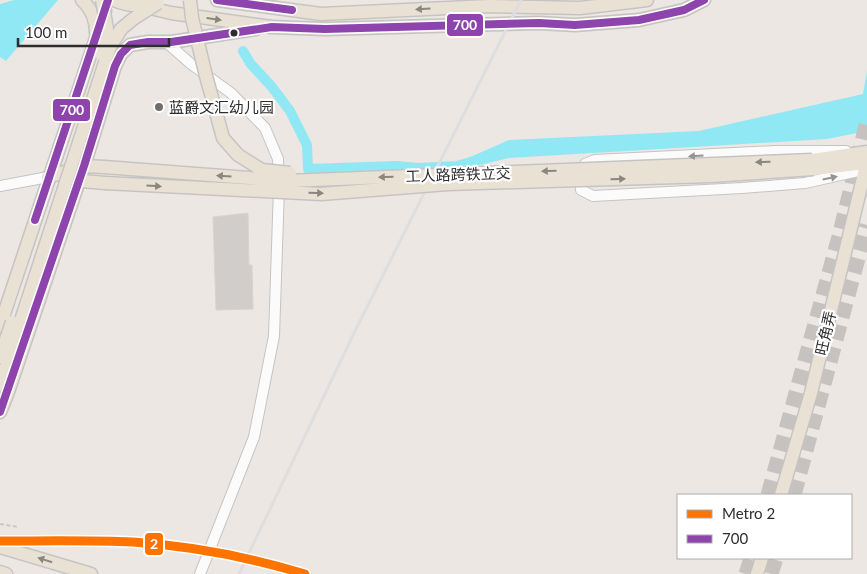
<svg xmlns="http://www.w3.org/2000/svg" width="867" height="574" viewBox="0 0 867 574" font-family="Lato,'Noto Sans SC',sans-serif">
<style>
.water{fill:#90e8f4}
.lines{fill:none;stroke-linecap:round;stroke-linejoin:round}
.canal{stroke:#90e8f4;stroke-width:10}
.building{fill:#d1cdca;stroke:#d7d3cf}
.highway-tunnel{stroke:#c6c2bf;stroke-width:15;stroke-dasharray:15 8;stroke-linecap:butt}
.minor-casing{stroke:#c5c4c4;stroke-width:12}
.major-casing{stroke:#c6c4c3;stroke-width:15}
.path{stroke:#c8c8c8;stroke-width:2;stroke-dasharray:4 2.5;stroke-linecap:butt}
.minor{stroke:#fcfbfb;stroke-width:10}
.major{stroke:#e9e1d4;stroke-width:12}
.rail{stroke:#dedee0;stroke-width:3}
.major-bridge-casing{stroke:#c6c4c3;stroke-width:15;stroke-linecap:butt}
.major-bridge{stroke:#e9e1d4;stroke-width:12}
.bus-1-casing{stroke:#fff;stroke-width:11}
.bus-1{stroke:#8e44ad;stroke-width:8}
.metro-1-casing{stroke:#fff;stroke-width:12}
.metro-1{stroke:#ff7300;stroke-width:9}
.oneway{fill:#8b8780}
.oneway2{fill:#949494}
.bus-dot{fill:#2d2d2d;stroke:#fff;stroke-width:2}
.poi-dot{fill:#706e6d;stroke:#fff;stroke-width:2}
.labels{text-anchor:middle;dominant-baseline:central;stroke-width:4.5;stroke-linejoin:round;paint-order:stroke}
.poi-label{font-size:15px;fill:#2d2d2d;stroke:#fff;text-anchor:start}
.street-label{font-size:15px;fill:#2d2d2d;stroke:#fff}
.line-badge{stroke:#fff;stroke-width:2}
.badge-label{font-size:14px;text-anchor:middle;font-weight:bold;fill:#fff}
</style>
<rect width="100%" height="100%" fill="#ece7e3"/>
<path class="water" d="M 14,0 L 58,0 L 6,61 L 0,57 L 0,4 Z
M 867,71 L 867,131 L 827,139 L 509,158 L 463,169 L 461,161 L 509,140 L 699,131 L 863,94 Z"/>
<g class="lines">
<path class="canal" d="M 243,51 L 250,63 L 272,87 L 290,111 L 307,145 L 308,169 L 397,166 L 418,168 L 457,166 L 474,161"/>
</g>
<path class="building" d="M 248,213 L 249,265 L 252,265 L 253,309 L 216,310 L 213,217 Z"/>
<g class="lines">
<path class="highway-tunnel" d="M 768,495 L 840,233 L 867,121
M 794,495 L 867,225
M 746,574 L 751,558
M 771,574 L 776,558"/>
<defs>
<path id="minor" d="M 166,42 L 191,64 L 231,93 L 265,128 L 278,159 L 279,188 L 274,336 L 254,437 L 200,574
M 846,151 L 775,151 L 595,160 L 585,164 L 580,178 L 581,190 L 593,196 L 742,188 L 805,183 L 867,169
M 0,186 L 48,177"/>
<path id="major" d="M 82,0 C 92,9 96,20 96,33
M 217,0 L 321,14 L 490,6 L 580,8 L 647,0
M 142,6 L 171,13 L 272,27 L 325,29 L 539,23 L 575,25 L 639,20 L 684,10 L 704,0
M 812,160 L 867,152
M 813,169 L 867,163
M 48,177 L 84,166 L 104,167
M 70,180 L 105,183
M 0,326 L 105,11
M 0,412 L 7,395 L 84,166 L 115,66 L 121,54 L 130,45 L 148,42 L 171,42 L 256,29
M 781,495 L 811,393 L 865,170
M 0,547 L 91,574
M 0,572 L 6,574
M 757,574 L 762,558"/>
</defs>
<use href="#minor" class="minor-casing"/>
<use href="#major" class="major-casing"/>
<path class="path" d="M 0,524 L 18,527"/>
<use href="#minor" class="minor"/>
<use href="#major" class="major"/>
<path class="rail" d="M 239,574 L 355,331 L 521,0"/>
<defs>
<path id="major-bridge" d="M 114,0 C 127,6 138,7 153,4
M 190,0 L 192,18 L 206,76 L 223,138 L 238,155 L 262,170 L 290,173
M 101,54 L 107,29 L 102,0
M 104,167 L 288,181 L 812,160
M 105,183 L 321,194 L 448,184 L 711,176 L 813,169
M 0,357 L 12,322
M 0,385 L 110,47 L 121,29 L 133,19 L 158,3"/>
</defs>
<use href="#major-bridge" class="major-bridge-casing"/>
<use href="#major-bridge" class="major-bridge"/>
<defs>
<path id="bus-1" d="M 217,0 L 292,10
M 35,220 L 108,0
M 0,412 L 84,166 L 115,66 L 121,54 L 130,45 L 148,42 L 171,42 L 272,27 L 325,29 L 539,23 L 575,25 L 639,20 L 684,10 L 704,0"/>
</defs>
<use href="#bus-1" class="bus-1-casing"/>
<use href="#bus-1" class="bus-1"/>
<defs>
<path id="metro-1" d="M 0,541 C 44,541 89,540 133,542 C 192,546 249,557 305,574"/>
</defs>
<use href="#metro-1" class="metro-1-casing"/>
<use href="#metro-1" class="metro-1"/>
</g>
<defs><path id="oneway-solid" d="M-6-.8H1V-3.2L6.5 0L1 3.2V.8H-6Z" transform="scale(1.25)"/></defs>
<g class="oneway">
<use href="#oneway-solid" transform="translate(423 9) rotate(177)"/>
<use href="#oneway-solid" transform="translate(214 19) rotate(8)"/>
<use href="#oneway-solid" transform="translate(763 162) rotate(178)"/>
<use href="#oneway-solid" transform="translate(549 171) rotate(178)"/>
<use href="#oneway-solid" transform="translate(224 176) rotate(-176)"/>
<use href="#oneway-solid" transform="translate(386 177) rotate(178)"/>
<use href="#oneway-solid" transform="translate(618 179) rotate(-2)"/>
<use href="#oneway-solid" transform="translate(154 186) rotate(3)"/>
<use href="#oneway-solid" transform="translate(316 193) rotate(1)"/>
<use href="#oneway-solid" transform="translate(45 560) rotate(-163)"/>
</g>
<g class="oneway2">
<use href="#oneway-solid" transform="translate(696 156) rotate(177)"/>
<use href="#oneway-solid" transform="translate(830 178) rotate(-12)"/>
</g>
<circle class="bus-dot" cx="234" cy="33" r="4.5"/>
<circle class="poi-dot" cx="159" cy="107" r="5"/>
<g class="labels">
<g class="poi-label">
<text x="169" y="107">蓝爵文汇幼儿园</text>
</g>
<g class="street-label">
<text transform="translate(458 174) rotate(-2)">工人路跨铁立交</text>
<text transform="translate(825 333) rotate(-77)">旺角弄</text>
</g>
</g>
<g class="line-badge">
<rect x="446" y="13" width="38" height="24" rx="5" fill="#8e44ad"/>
<rect x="52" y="98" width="39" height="24" rx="5" fill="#8e44ad"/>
<rect x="144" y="532" width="20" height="24" rx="5" fill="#ff7300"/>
</g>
<g class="badge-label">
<text x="465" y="30">700</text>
<text x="72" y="115">700</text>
<text x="154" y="549">2</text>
</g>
<rect x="677" y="494" width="175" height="65" fill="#ffffff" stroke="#ababab"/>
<rect x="687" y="510" width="25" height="8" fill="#ff7300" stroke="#ababab"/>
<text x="722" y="519" font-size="15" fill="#2d2d2d">Metro 2</text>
<rect x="687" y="535" width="25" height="8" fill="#8e44ad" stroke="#ababab"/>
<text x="722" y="544" font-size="15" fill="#2d2d2d">700</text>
<path d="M18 38v8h151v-8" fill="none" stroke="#2d2d2d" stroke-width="2.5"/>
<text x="25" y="38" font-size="15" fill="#2d2d2d" stroke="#ffffff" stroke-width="4" paint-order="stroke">100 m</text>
</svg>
